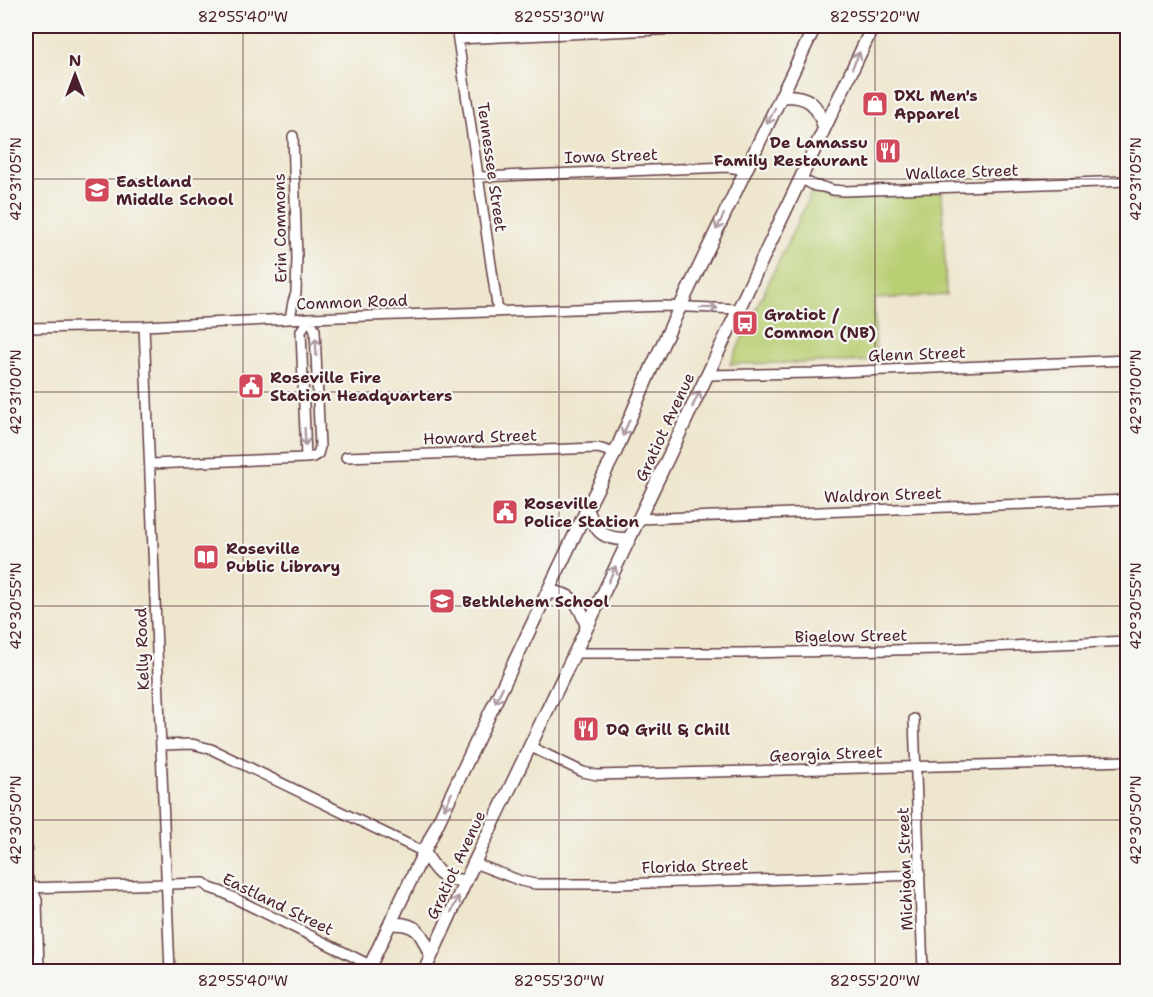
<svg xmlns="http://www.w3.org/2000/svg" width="1153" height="997" viewBox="0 0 1153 997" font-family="'Shantell Sans',sans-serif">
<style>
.green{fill:#b9cf73;stroke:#82774f;stroke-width:1.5}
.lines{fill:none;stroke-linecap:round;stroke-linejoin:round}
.minor-casing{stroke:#633d43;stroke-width:12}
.major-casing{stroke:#633d43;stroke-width:15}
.minor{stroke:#fff;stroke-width:9}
.major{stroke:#fff;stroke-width:12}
.oneway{stroke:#ae9aa0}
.ticks{fill:none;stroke:#4a1f2b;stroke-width:1.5;stroke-opacity:0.45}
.labels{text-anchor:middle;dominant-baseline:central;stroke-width:4.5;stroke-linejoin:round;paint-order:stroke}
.poi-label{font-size:16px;font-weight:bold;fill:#4a1f2b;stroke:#f6f6f2;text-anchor:start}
.street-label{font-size:16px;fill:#4a1f2b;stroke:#f6f6f2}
.neatline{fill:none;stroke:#4a1f2b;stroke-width:2}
.ticks-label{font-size:15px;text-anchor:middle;fill:#4a1f2b}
</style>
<rect width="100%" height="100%" fill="#f6f6f2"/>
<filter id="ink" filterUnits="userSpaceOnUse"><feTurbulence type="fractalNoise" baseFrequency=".0167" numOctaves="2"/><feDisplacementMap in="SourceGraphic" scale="12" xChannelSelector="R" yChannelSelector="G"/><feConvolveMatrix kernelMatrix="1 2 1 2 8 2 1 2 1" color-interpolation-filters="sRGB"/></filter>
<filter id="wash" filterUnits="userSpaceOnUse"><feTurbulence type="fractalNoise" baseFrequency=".008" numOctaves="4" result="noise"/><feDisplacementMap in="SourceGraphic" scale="24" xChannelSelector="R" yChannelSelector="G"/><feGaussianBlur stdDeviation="1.35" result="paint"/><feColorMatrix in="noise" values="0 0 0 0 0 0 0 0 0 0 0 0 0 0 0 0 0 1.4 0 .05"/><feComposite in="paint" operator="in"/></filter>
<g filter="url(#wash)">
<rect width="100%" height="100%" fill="#eee6cd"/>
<path class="green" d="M 813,189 L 833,201 L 942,192 L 946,295 L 874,299 L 876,361 L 730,364 Z"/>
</g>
<g filter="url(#ink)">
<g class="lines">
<defs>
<path id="minor" d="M 456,26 L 498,312
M 458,39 L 747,26
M 478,177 L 728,167 L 746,170
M 800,178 L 815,186 L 823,187 L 833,190 L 844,191 L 1128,181
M 290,319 L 293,302 L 296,293 L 297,258 L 293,136
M 144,326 L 170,972
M 26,328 L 144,326 L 309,318 L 664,306 L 739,309
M 708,375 L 814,373 L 1128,360
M 346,457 L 598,448 L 615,453
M 306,458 L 301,331 L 309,318
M 150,464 L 306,458 L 313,457 L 318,454 L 320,447 L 315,330 L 309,318
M 639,519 L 1128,500
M 574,653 L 741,653 L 942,649 L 1128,641
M 914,719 L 923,972
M 161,745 L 192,744 L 211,749 L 424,852
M 531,747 L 583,772 L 597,775 L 1128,761
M 26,833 L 27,876 L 37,900 L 39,972
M 474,863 L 521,881 L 535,884 L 616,884 L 920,875
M 26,888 L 204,883 L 210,888 L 222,892 L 370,965"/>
<path id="major" d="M 781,96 C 808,95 817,102 824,128
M 587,509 C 596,532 603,540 629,539
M 548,592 C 573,593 580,604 587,627
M 424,852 C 436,872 441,880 466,881
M 390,924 C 418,922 422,934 431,957
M 367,972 L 587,509 L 615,453 L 652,367 L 680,307 L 815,26
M 424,972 L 474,863 L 657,481 L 873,26"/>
</defs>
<use href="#minor" class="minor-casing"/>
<use href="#major" class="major-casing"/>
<use href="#minor" class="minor"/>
<use href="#major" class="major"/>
</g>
<defs><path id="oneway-shaft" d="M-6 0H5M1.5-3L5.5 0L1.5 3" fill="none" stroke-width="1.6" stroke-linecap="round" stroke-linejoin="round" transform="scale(1.5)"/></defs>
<g class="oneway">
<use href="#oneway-shaft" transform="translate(856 60) rotate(-65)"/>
<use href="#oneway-shaft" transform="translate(771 116) rotate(116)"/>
<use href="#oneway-shaft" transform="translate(720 222) rotate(116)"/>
<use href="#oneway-shaft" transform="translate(709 308) rotate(1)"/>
<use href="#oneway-shaft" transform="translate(316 347) rotate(-92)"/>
<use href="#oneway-shaft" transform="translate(696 399) rotate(-65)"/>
<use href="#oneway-shaft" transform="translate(626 428) rotate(113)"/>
<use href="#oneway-shaft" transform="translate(305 437) rotate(88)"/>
<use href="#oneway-shaft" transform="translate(612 574) rotate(-65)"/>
<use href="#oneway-shaft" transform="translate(499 695) rotate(115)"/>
<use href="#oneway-shaft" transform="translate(448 801) rotate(115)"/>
<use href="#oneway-shaft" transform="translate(455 904) rotate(-65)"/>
</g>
</g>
<path class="ticks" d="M 243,26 L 243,972M 559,26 L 559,972M 875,26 L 875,972M 26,179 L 1128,179M 26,392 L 1128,392M 26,606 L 1128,606M 26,820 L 1128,820"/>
<defs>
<symbol id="shop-square" viewBox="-11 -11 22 22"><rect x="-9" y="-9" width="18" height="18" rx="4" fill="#d1495b" stroke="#f6f6f2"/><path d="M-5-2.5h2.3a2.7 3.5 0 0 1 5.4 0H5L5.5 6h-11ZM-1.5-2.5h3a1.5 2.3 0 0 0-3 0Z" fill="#fff"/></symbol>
<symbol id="restaurant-square" viewBox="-11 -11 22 22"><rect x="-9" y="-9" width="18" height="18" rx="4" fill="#d1495b" stroke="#f6f6f2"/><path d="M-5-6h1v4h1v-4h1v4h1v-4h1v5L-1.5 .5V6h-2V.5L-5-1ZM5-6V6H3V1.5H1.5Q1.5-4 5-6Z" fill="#fff"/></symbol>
<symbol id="school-square" viewBox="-11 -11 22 22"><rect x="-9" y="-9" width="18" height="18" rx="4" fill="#d1495b" stroke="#f6f6f2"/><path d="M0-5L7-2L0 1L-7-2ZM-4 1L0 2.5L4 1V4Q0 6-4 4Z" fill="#fff"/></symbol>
<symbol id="bus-square" viewBox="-11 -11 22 22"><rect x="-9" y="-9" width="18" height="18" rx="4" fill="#d1495b" stroke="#f6f6f2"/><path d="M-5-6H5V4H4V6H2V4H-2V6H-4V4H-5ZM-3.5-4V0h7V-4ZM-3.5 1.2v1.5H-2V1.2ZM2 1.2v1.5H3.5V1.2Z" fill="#fff"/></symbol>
<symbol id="civic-square" viewBox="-11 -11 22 22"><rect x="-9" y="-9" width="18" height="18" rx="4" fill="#d1495b" stroke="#f6f6f2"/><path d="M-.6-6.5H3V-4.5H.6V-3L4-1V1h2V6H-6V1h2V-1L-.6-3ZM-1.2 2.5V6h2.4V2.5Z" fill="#fff"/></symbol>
<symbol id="library-square" viewBox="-11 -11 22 22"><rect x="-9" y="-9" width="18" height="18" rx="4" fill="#d1495b" stroke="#f6f6f2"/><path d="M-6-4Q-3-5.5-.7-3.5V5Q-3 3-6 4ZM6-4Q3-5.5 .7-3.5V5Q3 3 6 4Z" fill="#fff"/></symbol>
</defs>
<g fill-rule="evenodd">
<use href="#shop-square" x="860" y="89" width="30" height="30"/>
<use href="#restaurant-square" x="873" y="136" width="30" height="30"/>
<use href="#school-square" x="82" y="175" width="30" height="30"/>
<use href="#bus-square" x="730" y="308" width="30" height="30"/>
<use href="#civic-square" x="236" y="371" width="30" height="30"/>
<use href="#civic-square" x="490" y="497" width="30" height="30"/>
<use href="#library-square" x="191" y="542" width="30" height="30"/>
<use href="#school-square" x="427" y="586" width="30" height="30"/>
<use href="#restaurant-square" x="571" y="714" width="30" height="30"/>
</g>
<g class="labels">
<g class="poi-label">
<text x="894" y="95">DXL Men's<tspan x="894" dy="18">Apparel</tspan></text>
<text x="868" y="142" text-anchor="end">De Lamassu<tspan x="868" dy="18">Family Restaurant</tspan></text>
<text x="116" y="181">Eastland<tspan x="116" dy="18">Middle School</tspan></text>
<text x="764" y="314">Gratiot /<tspan x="764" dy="18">Common (NB)</tspan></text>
<text x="270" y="377">Roseville Fire<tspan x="270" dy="18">Station Headquarters</tspan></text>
<text x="524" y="503">Roseville<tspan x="524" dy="18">Police Station</tspan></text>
<text x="226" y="548">Roseville<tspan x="226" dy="18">Public Library</tspan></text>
<text x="462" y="601">Bethlehem School</text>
<text x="606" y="729">DQ Grill &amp; Chill</text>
</g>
<g class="street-label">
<text transform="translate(611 156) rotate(-2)">Iowa Street</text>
<text transform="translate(492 167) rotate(82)">Tennessee Street</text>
<text transform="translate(962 172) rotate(-2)">Wallace Street</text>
<text transform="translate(280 228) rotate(-91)">Erin Commons</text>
<text transform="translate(352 302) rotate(-2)">Common Road</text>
<text transform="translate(917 354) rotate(-2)">Glenn Street</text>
<text transform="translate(665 427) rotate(-65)">Gratiot Avenue</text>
<text transform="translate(480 437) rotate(-2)">Howard Street</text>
<text transform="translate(883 495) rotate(-2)">Waldron Street</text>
<text transform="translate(851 636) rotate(-1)">Bigelow Street</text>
<text transform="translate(142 649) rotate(-92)">Kelly Road</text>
<text transform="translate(826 754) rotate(-2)">Georgia Street</text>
<text transform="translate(456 865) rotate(-65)">Gratiot Avenue</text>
<text transform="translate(695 866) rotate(-2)">Florida Street</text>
<text transform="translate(905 869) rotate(-92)">Michigan Street</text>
<text transform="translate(278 904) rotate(26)">Eastland Street</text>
</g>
</g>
<rect width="1153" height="997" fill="none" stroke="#f6f6f2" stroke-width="66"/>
<g transform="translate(75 75)" stroke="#f6f6f2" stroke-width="4.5" paint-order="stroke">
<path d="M0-4.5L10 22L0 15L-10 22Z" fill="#4a1f2b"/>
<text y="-9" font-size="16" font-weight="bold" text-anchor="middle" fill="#4a1f2b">N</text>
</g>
<rect x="33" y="33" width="1087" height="931" class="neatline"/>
<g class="ticks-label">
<text x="243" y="22">82°55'40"W</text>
<text x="559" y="22">82°55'30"W</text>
<text x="875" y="22">82°55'20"W</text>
<text transform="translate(16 179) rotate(-90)" y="5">42°31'05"N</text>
<text transform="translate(1136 179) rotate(-90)" y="5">42°31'05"N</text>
<text transform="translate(16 392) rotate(-90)" y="5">42°31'00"N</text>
<text transform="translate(1136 392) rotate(-90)" y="5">42°31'00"N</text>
<text transform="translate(16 606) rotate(-90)" y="5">42°30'55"N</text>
<text transform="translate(1136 606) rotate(-90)" y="5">42°30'55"N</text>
<text transform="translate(16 820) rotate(-90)" y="5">42°30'50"N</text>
<text transform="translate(1136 820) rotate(-90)" y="5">42°30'50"N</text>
<text x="243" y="986">82°55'40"W</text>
<text x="559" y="986">82°55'30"W</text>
<text x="875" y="986">82°55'20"W</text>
</g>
</svg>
